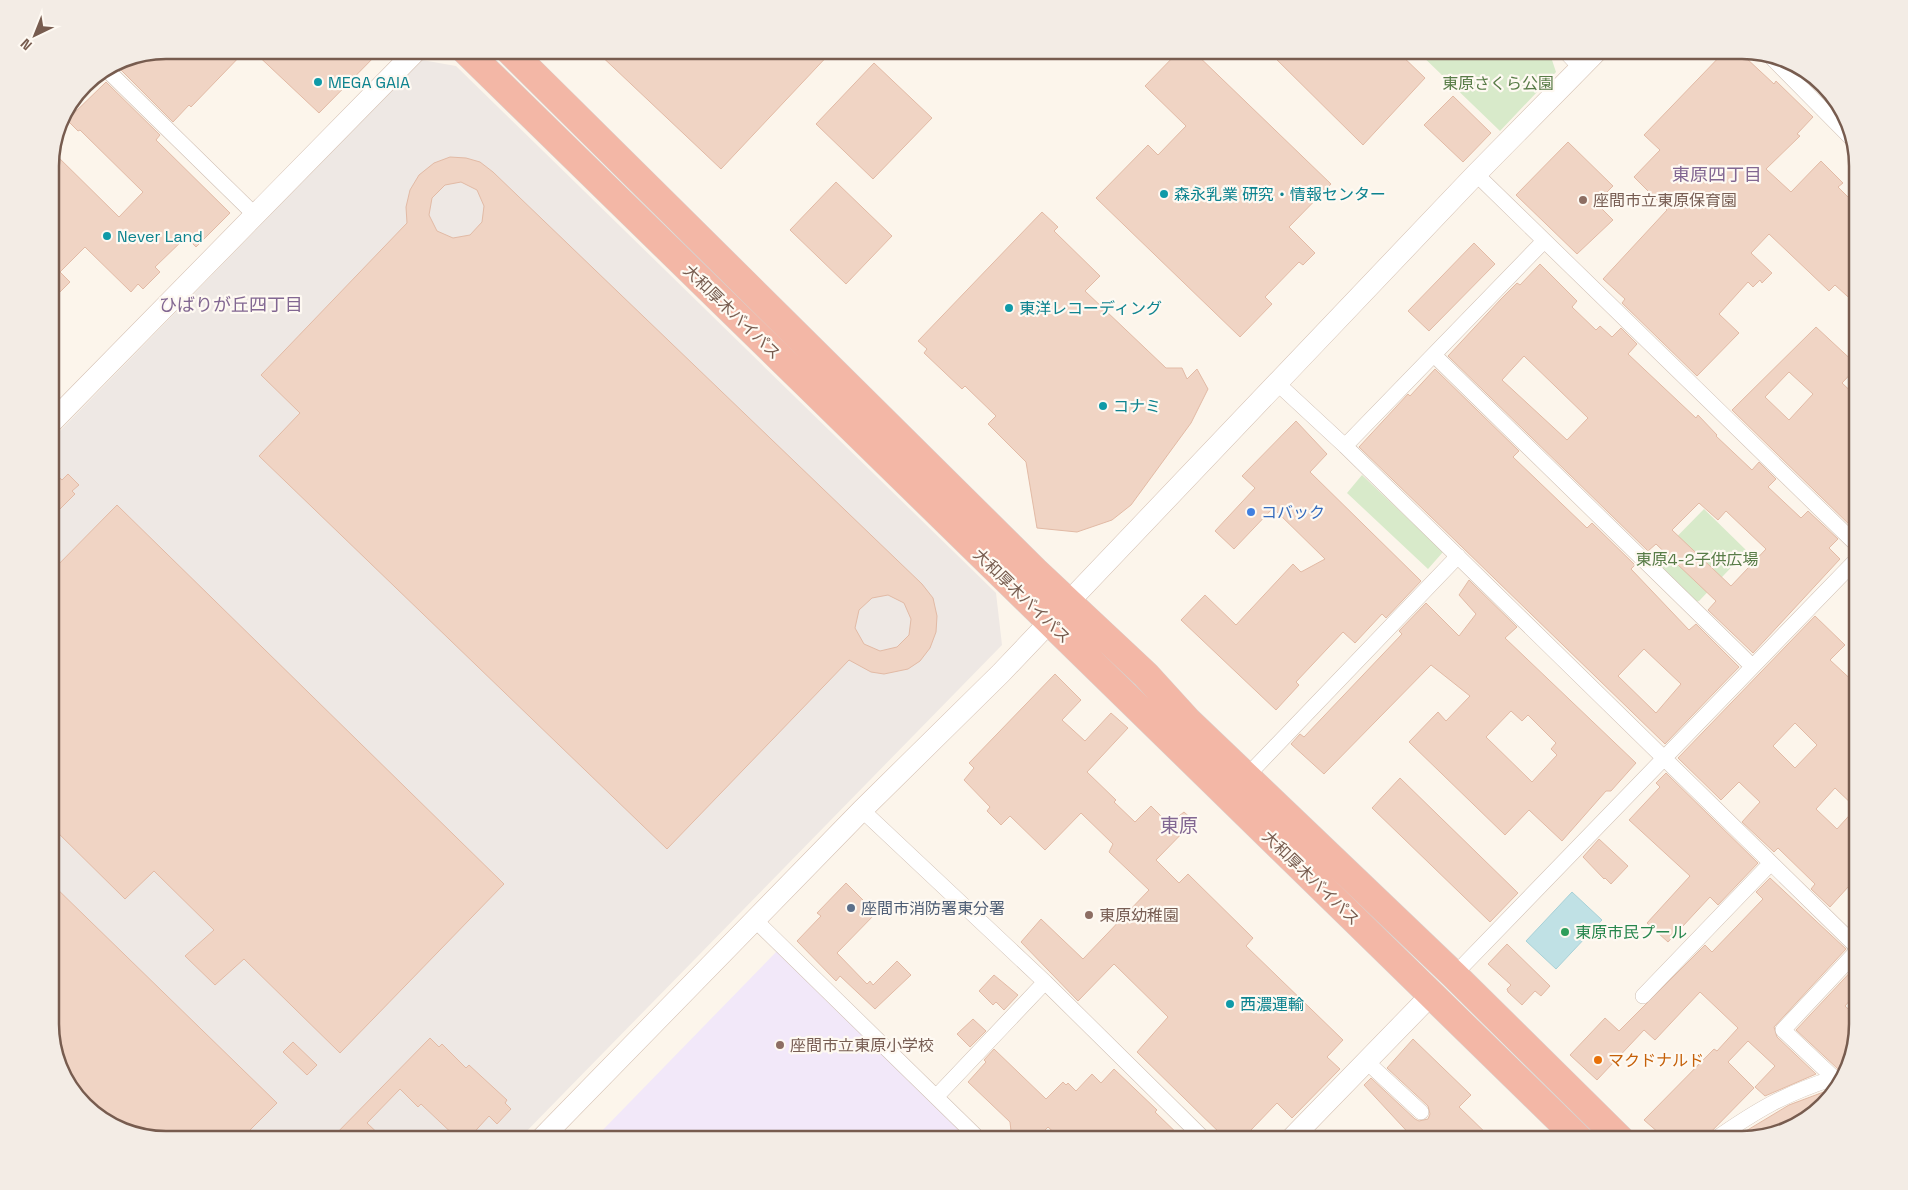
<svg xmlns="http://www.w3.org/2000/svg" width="1908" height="1190" viewBox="0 0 1908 1190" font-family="'Space Grotesk','Noto Sans JP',sans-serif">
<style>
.industrial{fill:#eee8e4}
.education{fill:#f2e8f9}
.green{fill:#d8eaca}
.water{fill:#c0e1e5;stroke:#a7d1d7}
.building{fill:#f0d4c4;stroke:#e2baa5;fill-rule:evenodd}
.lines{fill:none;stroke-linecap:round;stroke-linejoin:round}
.street-casing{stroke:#cebdb1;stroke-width:16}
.secondary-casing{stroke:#d4bfb1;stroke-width:22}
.highway-casing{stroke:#d9d1ce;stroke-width:29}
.street{stroke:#fff;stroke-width:15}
.secondary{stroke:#fff;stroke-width:21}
.highway{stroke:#f3b7a6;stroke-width:28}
.culture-dot{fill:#0f9aa8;stroke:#fef9f2;stroke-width:2}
.education-dot{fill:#8d6e63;stroke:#fef9f2;stroke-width:2}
.shop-dot{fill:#3f7fe0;stroke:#fef9f2;stroke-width:2}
.service-dot{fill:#5c6f8a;stroke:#fef9f2;stroke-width:2}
.leisure-dot{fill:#2e9e5b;stroke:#fef9f2;stroke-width:2}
.food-dot{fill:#e8710a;stroke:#fef9f2;stroke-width:2}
.labels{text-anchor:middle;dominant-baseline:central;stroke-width:4.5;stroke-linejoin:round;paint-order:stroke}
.culture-label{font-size:16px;fill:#0d838f;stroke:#fef9f2;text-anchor:start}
.park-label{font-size:16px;fill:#587c47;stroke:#fef9f2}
.education-label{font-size:16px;fill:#785e54;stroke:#fef9f2;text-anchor:start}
.street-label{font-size:16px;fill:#775c4f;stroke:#fef9f2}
.shop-label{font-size:16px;fill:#366cbe;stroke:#fef9f2;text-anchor:start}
.service-label{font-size:16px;fill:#4e5e75;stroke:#fef9f2;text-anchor:start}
.leisure-label{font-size:16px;fill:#27864d;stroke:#fef9f2;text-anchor:start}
.food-label{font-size:16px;fill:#c56008;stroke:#fef9f2;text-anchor:start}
.neighbourhood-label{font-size:18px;fill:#826792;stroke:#fef9f2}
.quarter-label{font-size:19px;fill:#826792;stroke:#fef9f2}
.rim{fill:none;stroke:#775c4f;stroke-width:2.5}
</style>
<rect width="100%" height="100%" fill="#fcf5eb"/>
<path class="industrial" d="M 422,60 L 456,66 L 996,593 L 1002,645 L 518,1140 L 166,1140 L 108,1124 L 66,1082 L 50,1031 L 50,441 Z"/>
<path class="education" d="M 778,950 L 972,1140 L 593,1140 Z"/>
<path class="green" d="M 1416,50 L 1546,50 L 1550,54 L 1556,72 L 1500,131 Z
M 1362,475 L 1443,552 L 1428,569 L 1347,493 Z
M 1704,509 L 1747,551 L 1699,601 L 1695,602 L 1655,563 L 1655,559 Z"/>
<path class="water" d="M 1572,892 L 1602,920 L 1556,969 L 1526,941 Z"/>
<path class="building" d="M 166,50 L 246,50 L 191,107 L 189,105 L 173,122 L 119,68 L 129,57 Z
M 252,50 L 381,50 L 319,113 Z
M 595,50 L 833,50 L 721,169 Z
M 1180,50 L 1192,50 L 1331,184 L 1289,227 L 1315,253 L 1303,265 L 1299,262 L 1265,297 L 1272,304 L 1240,337 L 1096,198 L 1148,145 L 1158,155 L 1186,126 L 1145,86 Z
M 1267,50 L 1396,50 L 1425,78 L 1363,145 Z
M 1726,50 L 1750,52 L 1745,57 L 1774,84 L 1776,81 L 1813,117 L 1797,134 L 1800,136 L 1766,169 L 1791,192 L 1821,161 L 1843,183 L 1838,187 L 1858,207 L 1858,306 L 1835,285 L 1829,291 L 1769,234 L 1751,253 L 1772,273 L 1762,283 L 1760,280 L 1753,287 L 1748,282 L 1719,314 L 1739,333 L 1697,376 L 1622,303 L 1625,299 L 1603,279 L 1667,210 L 1634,177 L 1660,150 L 1644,135 Z
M 874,63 L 932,118 L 873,179 L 816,124 Z
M 106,82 L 160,135 L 156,140 L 230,213 L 196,247 L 186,237 L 155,267 L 160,272 L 143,289 L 138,284 L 131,292 L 85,247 L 60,272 L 70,282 L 50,302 L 50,159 L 52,151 L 119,217 L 143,192 L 80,130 L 78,131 L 67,120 Z
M 1453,96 L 1491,133 L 1463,162 L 1424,125 Z
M 1568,142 L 1613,186 L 1596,203 L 1613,220 L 1577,254 L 1516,195 Z
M 450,157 L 466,158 L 480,162 L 493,172 L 922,584 L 933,598 L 937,616 L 936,632 L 930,648 L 920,661 L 908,669 L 884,674 L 871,672 L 849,660 L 667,849 L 259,456 L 300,413 L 261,375 L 407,223 L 406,207 L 410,190 L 419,175 L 434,163 ZM 461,182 L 477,190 L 484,206 L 482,222 L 470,235 L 453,238 L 437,231 L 429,215 L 432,198 L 445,185 ZM 888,595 L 904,603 L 911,619 L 909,635 L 897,647 L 880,651 L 864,644 L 855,628 L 859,610 L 872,598 Z
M 836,182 L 892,236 L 846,284 L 790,230 Z
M 1042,212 L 1058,227 L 1054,231 L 1100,276 L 1085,291 L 1166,368 L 1182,368 L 1187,379 L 1197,369 L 1208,389 L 1191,423 L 1131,505 L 1112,520 L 1077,532 L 1037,528 L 1026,462 L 988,424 L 996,416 L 965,386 L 962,389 L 924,353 L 927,349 L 918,341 Z
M 1474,243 L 1495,264 L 1429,331 L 1408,311 Z
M 1540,264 L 1577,301 L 1572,307 L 1596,330 L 1600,326 L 1612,337 L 1621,328 L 1637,344 L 1628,354 L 1696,418 L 1698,415 L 1717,435 L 1716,436 L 1752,470 L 1759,462 L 1776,479 L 1768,487 L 1801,518 L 1808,511 L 1838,539 L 1829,548 L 1840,559 L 1753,653 L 1708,610 L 1716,601 L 1656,544 L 1648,551 L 1448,356 L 1501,299 L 1517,283 L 1520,285 ZM 1524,356 L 1588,418 L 1567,440 L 1502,380 ZM 1699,503 L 1718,520 L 1726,511 L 1766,549 L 1731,586 L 1672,530 Z
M 1816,327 L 1858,366 L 1842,383 L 1858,398 L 1858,533 L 1732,410 ZM 1789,372 L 1813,394 L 1789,420 L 1765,397 Z
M 1435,369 L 1519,451 L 1513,457 L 1587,528 L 1592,523 L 1635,565 L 1631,569 L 1689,630 L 1696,624 L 1739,667 L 1665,744 L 1359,447 L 1408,394 L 1410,396 ZM 1644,649 L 1681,684 L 1656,713 L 1618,676 Z
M 1296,421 L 1327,454 L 1310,472 L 1421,581 L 1386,618 L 1382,614 L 1355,643 L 1343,632 L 1296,682 L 1299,685 L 1276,710 L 1181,620 L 1205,595 L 1236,625 L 1293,564 L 1301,572 L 1325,559 L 1273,508 L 1234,549 L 1215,531 L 1255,488 L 1242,476 Z
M 50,469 L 62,480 L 68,474 L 79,485 L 72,491 L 75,494 L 50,519 Z
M 117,505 L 504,884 L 340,1053 L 244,959 L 215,985 L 185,956 L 214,930 L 154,871 L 125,899 L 50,825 L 50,573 Z
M 1469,580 L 1517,627 L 1505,638 L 1636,763 L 1611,791 L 1606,791 L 1562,841 L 1529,810 L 1505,835 L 1409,742 L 1438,712 L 1446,721 L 1470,696 L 1431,665 L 1324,774 L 1291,744 L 1300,734 L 1304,737 L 1402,634 L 1399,631 L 1426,603 L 1459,636 L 1476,614 L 1459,595 ZM 1511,711 L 1522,721 L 1528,715 L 1556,743 L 1551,749 L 1557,755 L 1532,782 L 1486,737 Z
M 1815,616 L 1845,645 L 1830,660 L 1858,686 L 1858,876 L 1830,907 L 1811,889 L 1815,884 L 1778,848 L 1774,852 L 1742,822 L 1760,802 L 1739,782 L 1721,800 L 1678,758 ZM 1795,723 L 1817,745 L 1795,768 L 1773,746 ZM 1835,788 L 1856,808 L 1837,829 L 1816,809 Z
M 1055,674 L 1081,700 L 1062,720 L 1085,741 L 1111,713 L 1128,728 L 1087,772 L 1116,800 L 1114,802 L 1135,822 L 1151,806 L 1169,824 L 1184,812 L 1194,821 L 1156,860 L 1179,883 L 1188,874 L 1253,938 L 1246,946 L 1343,1040 L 1327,1057 L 1340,1069 L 1292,1118 L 1277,1103 L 1251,1130 L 1262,1140 L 1227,1140 L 1137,1052 L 1168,1017 L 1114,964 L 1078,1001 L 1021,942 L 1041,919 L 1083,959 L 1149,890 L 1109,852 L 1113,844 L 1081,813 L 1045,850 L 1010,816 L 1001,825 L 987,811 L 990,807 L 964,780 L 974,768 L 969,763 Z
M 1666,773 L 1758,863 L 1718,905 L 1710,897 L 1668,942 L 1647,923 L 1690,876 L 1629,820 L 1660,787 L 1656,783 Z
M 1400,778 L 1518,893 L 1490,922 L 1372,808 Z
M 1599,839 L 1628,866 L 1611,884 L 1605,878 L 1604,879 L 1583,857 Z
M 1770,878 L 1846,949 L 1774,1027 L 1777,1037 L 1816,1074 L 1765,1096 L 1755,1087 L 1775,1066 L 1748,1041 L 1728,1062 L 1754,1088 L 1703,1140 L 1667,1140 L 1644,1120 L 1714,1049 L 1717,1051 L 1738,1028 L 1700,992 L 1655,1040 L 1644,1030 L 1597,1080 L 1570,1055 L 1605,1018 L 1619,1031 L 1705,945 L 1712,952 L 1763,899 L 1756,892 Z
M 50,882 L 277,1103 L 240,1140 L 166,1140 L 108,1124 L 66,1082 L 50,1031 Z
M 846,883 L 876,913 L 837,953 L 867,984 L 870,981 L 873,985 L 897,961 L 911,975 L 875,1009 L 840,976 L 836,981 L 797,941 L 821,916 L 817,913 Z
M 1507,944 L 1550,986 L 1541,996 L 1535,991 L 1522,1005 L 1508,992 L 1507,989 L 1511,985 L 1488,964 Z
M 1858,964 L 1858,991 L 1845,1006 L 1858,1018 L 1858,1024 L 1846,1069 L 1838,1069 L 1796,1030 Z
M 994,975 L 1018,995 L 1004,1010 L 996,1002 L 993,1005 L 979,991 Z
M 973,1019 L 986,1031 L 970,1047 L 957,1034 Z
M 430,1038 L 439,1047 L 442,1044 L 466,1068 L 469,1065 L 507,1100 L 505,1103 L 511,1109 L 497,1124 L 489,1116 L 467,1140 L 459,1140 L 421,1104 L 418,1107 L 400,1089 L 367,1123 L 385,1140 L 330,1140 Z
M 1413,1039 L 1471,1095 L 1459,1107 L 1493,1140 L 1415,1140 L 1364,1085 L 1371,1078 L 1415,1119 L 1419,1121 L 1428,1119 L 1430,1114 L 1428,1106 L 1387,1068 Z
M 293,1042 L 317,1065 L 307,1075 L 283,1052 Z
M 994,1049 L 1046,1099 L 1063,1082 L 1066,1085 L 1068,1083 L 1076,1091 L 1092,1074 L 1101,1083 L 1114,1069 L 1157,1110 L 1155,1112 L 1184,1140 L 1062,1140 L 1048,1127 L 1035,1140 L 1030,1140 L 1025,1136 L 1017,1136 L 1011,1131 L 1010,1122 L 968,1082 L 986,1062 L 984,1060 Z
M 1837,1087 L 1800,1124 L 1742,1140 L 1731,1140 L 1789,1105 Z"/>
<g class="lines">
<defs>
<path id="street" d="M 1564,50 L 1581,68
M 1772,58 L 1851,138
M 106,69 L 255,215
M 1476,174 L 1858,546
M 1434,355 L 1752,666
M 1277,383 L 1345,446 L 1858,948
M 1345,446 L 1544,241
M 1246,777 L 1458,556
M 862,810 L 1045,982 L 1205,1140
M 755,920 L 980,1140
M 1454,975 L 1858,558
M 1643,996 L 1771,863
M 1367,1062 L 1421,1112
M 1843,1078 L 1834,1078 L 1783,1030 L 1858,950
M 936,1097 L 1045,982
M 1714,1140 C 1757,1110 1784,1094 1834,1078"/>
<path id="secondary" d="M 50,424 L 417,50
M 540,1140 L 862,810 L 1001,673 L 1476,174 L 1598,50
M 1290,1140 L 1431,995"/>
<path id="highway" d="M 465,50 L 1580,1140
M 509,50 L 1035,571 L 1146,675 L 1187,720 L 1454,975 L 1621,1140"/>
</defs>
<use href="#street" class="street-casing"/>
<use href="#secondary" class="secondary-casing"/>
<use href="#highway" class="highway-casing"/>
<use href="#street" class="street"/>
<use href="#secondary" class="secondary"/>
<use href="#highway" class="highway"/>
</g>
<g class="culture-dot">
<circle cx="318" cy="82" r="5"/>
<circle cx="1164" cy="194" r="5"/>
<circle cx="107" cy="236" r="5"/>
<circle cx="1009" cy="308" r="5"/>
<circle cx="1103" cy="406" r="5"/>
<circle cx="1230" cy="1004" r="5"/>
</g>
<g class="education-dot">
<circle cx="1583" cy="200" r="5"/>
<circle cx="1089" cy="915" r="5"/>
<circle cx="780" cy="1045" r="5"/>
</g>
<circle class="shop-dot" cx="1251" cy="512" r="5"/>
<circle class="service-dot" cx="851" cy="908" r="5"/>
<circle class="leisure-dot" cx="1565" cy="932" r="5"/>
<circle class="food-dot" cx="1598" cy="1060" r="5"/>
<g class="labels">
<g class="culture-label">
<text x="328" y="82">MEGA GAIA</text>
<text x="1174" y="194">森永乳業 研究・情報センター</text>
<text x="117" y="236">Never Land</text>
<text x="1019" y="308">東洋レコーディング</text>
<text x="1113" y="406">コナミ</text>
<text x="1240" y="1004">西濃運輸</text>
</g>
<g class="park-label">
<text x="1498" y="83">東原さくら公園</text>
<text x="1697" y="559">東原4-2子供広場</text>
</g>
<g class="education-label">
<text x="1593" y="200">座間市立東原保育園</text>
<text x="1099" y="915">東原幼稚園</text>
<text x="790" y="1045">座間市立東原小学校</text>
</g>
<g class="street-label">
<text transform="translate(732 312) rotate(44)">大和厚木バイパス</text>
<text transform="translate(1022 596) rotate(44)">大和厚木バイパス</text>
<text transform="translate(1311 878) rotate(44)">大和厚木バイパス</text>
</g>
<g class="shop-label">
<text x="1261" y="512">コバック</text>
</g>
<g class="service-label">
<text x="861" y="908">座間市消防署東分署</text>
</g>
<g class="leisure-label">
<text x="1575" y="932">東原市民プール</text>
</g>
<g class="food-label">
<text x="1608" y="1060">マクドナルド</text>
</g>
<g class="neighbourhood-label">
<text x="1717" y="174">東原四丁目</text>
<text x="231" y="304">ひばりが丘四丁目</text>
</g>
<g class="quarter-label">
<text x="1179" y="825">東原</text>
</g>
</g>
<path d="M0 0H1908V1190H0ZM166 59H1742A107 107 0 0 1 1849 166V1024A107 107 0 0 1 1742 1131H166A107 107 0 0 1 59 1024V166A107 107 0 0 1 166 59Z" fill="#f3ece5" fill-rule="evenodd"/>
<path class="rim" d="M166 59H1742A107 107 0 0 1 1849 166V1024A107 107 0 0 1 1742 1131H166A107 107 0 0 1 59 1024V166A107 107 0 0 1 166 59Z"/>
<g transform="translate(35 35) rotate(223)" stroke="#fef9f2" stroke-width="4" paint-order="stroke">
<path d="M0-4L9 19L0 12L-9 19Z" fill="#775c4f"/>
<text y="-8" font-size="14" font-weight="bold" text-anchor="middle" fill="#775c4f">N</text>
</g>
</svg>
